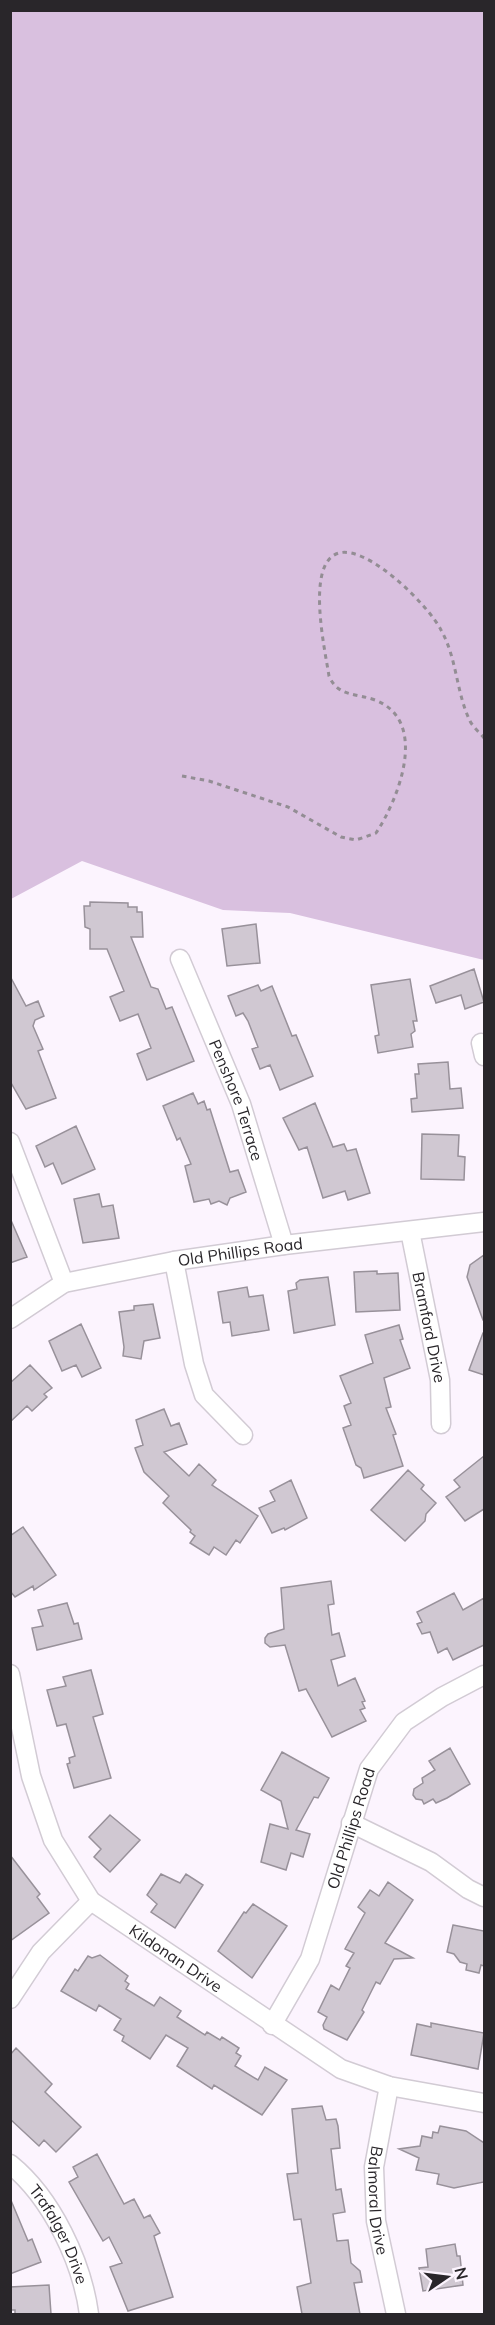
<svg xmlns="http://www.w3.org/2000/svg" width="495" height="2325" viewBox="0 0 495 2325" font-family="Mulish,sans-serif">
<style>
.grass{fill:#d9c0df}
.building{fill:#d0c8d2;stroke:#98919a;stroke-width:1.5}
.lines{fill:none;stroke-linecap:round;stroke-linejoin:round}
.minor-casing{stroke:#d2cbd4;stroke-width:21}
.path{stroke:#938d94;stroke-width:3;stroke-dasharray:4.5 4.5;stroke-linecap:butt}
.minor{stroke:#fff;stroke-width:18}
.labels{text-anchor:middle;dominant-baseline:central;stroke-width:4.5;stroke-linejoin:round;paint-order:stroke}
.street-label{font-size:16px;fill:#29262a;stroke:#fcf4fe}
</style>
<rect width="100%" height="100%" fill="#fcf4fe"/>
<path class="grass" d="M 11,10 L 484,11 L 484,960 L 290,913 L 223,910 L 82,861 L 11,899 Z"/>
<path class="building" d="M 90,902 L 128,903 L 128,907 L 137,907 L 137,912 L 142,912 L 143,937 L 131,937 L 151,987 L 158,989 L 166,1009 L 172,1007 L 194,1061 L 147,1080 L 137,1054 L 151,1048 L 138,1014 L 120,1021 L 110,997 L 124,991 L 107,949 L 90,949 L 90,929 L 85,927 L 84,906 L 90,906 Z
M 256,924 L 260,963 L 227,966 L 222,929 Z
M 474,969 L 484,1002 L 465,1009 L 461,995 L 436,1003 L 430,986 Z
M 10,976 L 26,1006 L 38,1001 L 44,1016 L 35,1020 L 33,1026 L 43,1049 L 38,1051 L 56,1098 L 26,1109 L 10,1081 Z
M 410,979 L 417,1021 L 413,1021 L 415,1031 L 411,1034 L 413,1047 L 378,1053 L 375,1036 L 379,1035 L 371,985 Z
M 258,985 L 261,991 L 272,986 L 292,1036 L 296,1035 L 313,1076 L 280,1090 L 270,1065 L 260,1069 L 252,1049 L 258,1047 L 248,1021 L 243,1013 L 236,1016 L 228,996 Z
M 448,1062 L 450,1089 L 461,1088 L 463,1108 L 412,1112 L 411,1099 L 417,1098 L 415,1074 L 419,1074 L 418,1064 Z
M 193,1093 L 198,1104 L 204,1101 L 207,1110 L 210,1109 L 230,1172 L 238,1170 L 246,1192 L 230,1198 L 227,1205 L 219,1201 L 211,1204 L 209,1199 L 194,1202 L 185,1166 L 191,1164 L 180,1138 L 177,1140 L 163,1106 Z
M 315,1103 L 333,1147 L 344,1144 L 347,1151 L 356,1149 L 370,1193 L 348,1200 L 345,1191 L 323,1198 L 307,1147 L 299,1150 L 283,1118 Z
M 76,1126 L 95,1169 L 62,1184 L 53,1163 L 45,1167 L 36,1146 Z
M 422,1134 L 459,1135 L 458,1156 L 465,1157 L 464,1180 L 421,1179 Z
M 99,1194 L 102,1207 L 113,1205 L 119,1238 L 83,1243 L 74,1199 Z
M 10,1218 L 27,1257 L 10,1263 Z
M 484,1255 L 484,1320 L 483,1320 L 467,1277 L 470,1265 Z
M 377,1271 L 377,1274 L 398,1273 L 400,1310 L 356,1312 L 354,1272 Z
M 328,1277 L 335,1325 L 294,1333 L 288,1291 L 297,1289 L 296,1283 L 300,1280 Z
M 247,1287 L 249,1297 L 263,1295 L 269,1330 L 232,1336 L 230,1322 L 223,1323 L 218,1292 Z
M 153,1304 L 160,1338 L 144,1341 L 141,1359 L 123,1356 L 124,1347 L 119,1312 L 134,1310 L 134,1306 Z
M 81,1324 L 101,1368 L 82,1377 L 76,1365 L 62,1371 L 49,1341 Z
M 399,1325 L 403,1339 L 400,1340 L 410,1368 L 384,1378 L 391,1407 L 386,1408 L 396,1434 L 393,1435 L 403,1466 L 364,1478 L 361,1468 L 356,1465 L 343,1428 L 351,1425 L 344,1406 L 351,1403 L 340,1376 L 373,1363 L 365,1335 Z
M 483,1333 L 484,1333 L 484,1375 L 469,1370 Z
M 30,1365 L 52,1388 L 44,1394 L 47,1397 L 32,1411 L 27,1406 L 10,1422 L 10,1383 Z
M 164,1409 L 171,1426 L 179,1423 L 187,1444 L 164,1452 L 189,1476 L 199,1464 L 216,1480 L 212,1485 L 258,1516 L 240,1543 L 236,1540 L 226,1555 L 214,1547 L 209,1555 L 190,1543 L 195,1536 L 190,1532 L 191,1530 L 163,1503 L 169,1496 L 144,1472 L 135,1448 L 143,1445 L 136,1420 Z
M 484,1456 L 484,1509 L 465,1521 L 446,1497 L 460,1487 L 454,1480 Z
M 408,1470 L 424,1485 L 421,1489 L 436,1503 L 426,1514 L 425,1521 L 405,1541 L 371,1510 Z
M 291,1480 L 307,1518 L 285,1530 L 284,1528 L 272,1533 L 259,1508 L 275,1501 L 270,1491 Z
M 23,1527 L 56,1575 L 34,1590 L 33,1586 L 15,1597 L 10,1591 L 10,1536 Z
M 331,1581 L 334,1604 L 328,1605 L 332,1635 L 339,1633 L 345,1656 L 331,1660 L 338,1686 L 355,1678 L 365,1701 L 362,1702 L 365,1708 L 360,1710 L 366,1721 L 332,1737 L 306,1689 L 299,1691 L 285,1645 L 270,1647 L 265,1643 L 265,1638 L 268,1634 L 284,1629 L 281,1588 Z
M 454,1593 L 463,1610 L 484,1598 L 484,1645 L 453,1660 L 447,1648 L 438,1653 L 430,1632 L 422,1634 L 417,1624 L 422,1622 L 417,1612 Z
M 67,1603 L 74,1624 L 78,1623 L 82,1639 L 37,1650 L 32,1628 L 43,1626 L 38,1610 Z
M 91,1670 L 103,1714 L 93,1717 L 111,1778 L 74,1788 L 67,1764 L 70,1763 L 69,1758 L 75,1756 L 66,1724 L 57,1726 L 47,1690 L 66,1686 L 63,1677 Z
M 450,1748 L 470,1784 L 447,1798 L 436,1803 L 433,1799 L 424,1804 L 422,1800 L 416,1799 L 413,1795 L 414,1789 L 423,1783 L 422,1778 L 435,1770 L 429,1761 Z
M 282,1752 L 329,1778 L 318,1798 L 314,1797 L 296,1830 L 310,1834 L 303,1857 L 291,1853 L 286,1870 L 261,1862 L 270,1824 L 288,1829 L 281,1801 L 261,1790 Z
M 110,1815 L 140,1840 L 110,1872 L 94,1857 L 101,1849 L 89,1837 Z
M 10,1855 L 40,1894 L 37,1897 L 49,1913 L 10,1941 Z
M 161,1874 L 180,1883 L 186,1874 L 203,1885 L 175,1928 L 151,1912 L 157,1904 L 147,1895 Z
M 388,1882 L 413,1900 L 385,1943 L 413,1958 L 394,1959 L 380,1984 L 376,1982 L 362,2010 L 364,2012 L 347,2040 L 324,2029 L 323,2025 L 327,2017 L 318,2012 L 331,1985 L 339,1990 L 350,1968 L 346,1966 L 354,1953 L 345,1949 L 365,1913 L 358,1907 L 370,1890 L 379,1896 Z
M 253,1904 L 287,1926 L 252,1978 L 218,1951 L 244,1912 L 246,1913 Z
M 453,1925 L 484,1931 L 484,1966 L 481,1965 L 479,1973 L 466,1970 L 467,1964 L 460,1962 L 454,1954 L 447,1952 Z
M 100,1955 L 128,1976 L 125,1981 L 129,1984 L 126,1989 L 154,2006 L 160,1997 L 181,2011 L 177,2017 L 205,2035 L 207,2032 L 220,2040 L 222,2037 L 239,2048 L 236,2053 L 241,2056 L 235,2066 L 258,2080 L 265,2067 L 287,2080 L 262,2115 L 214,2085 L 212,2089 L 177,2066 L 188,2048 L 166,2035 L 150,2059 L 122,2041 L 124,2036 L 114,2030 L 121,2019 L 99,2005 L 96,2011 L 61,1991 L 75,1969 L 78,1971 L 88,1956 L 92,1958 Z
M 431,2023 L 484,2033 L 478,2069 L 411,2055 L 417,2024 L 431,2027 Z
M 16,2048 L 52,2084 L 45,2092 L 81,2127 L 56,2152 L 44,2140 L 39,2146 L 10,2119 L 10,2055 Z
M 322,2106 L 326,2120 L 336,2119 L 338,2126 L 340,2148 L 331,2149 L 336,2190 L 341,2189 L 345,2212 L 333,2214 L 337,2241 L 348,2240 L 351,2263 L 360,2271 L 362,2282 L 354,2283 L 360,2314 L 302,2314 L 297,2287 L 311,2283 L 301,2219 L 294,2220 L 287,2174 L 298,2173 L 292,2109 Z
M 440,2126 L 466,2131 L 484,2143 L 484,2182 L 454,2188 L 437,2184 L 439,2174 L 416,2170 L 419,2158 L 399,2149 L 420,2146 L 422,2136 L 432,2138 L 433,2132 L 438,2133 Z
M 97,2154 L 124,2204 L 134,2199 L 144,2218 L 150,2215 L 160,2233 L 154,2236 L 173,2297 L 128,2311 L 110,2267 L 122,2263 L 109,2237 L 103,2241 L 69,2182 L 78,2177 L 73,2167 Z
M 10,2198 L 28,2241 L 32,2239 L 41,2262 L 10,2274 Z
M 455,2244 L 457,2256 L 460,2256 L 463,2285 L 423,2291 L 419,2268 L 428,2267 L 426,2249 Z
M 49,2285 L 51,2314 L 15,2314 L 15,2310 L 10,2310 L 10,2287 Z"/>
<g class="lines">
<defs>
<g id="minor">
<path id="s1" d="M 180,959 L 241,1104 L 284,1245"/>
<path d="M 481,1043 L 484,1056"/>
<path d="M 10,1142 L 64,1283"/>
<path id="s2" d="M 410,1231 L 440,1380 L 441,1424"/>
<path d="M 174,1261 L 194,1364 L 204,1395 L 243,1435"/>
<path id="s3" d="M 10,1319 L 64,1283 L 174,1261 L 284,1245 L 484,1222"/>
<path id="s4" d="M 10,1674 L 31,1776 L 53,1840 L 91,1901 L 341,2069 L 389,2086 L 484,2103"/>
<path d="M 351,1823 L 431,1862 L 468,1889 L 484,1897"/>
<path d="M 10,1999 L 41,1952 L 91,1901"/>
<path id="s5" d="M 272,2025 L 310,1959 L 369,1769 L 404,1722 L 442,1697 L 484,1675"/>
<path id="s6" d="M 389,2086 L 374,2167 L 376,2221 L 396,2314"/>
<path id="s7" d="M 10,2164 C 52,2198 82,2262 89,2314"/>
</g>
</defs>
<use href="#minor" class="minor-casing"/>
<path class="path" d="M 182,776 L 209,781 L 288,807 L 341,837 L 356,840 L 376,833 C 398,800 430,721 375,700 C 356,693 338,697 329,676 C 325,650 305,562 339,553 C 368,545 429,606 441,630 C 457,658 456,692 470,721 C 473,727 480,733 484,738"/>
<use href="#minor" class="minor"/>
</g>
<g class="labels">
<g class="street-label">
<text stroke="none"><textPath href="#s1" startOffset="152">Penshore Terrace</textPath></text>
<text stroke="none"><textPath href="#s3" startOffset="244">Old Phillips Road</textPath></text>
<text stroke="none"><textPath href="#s2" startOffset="98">Bramford Drive</textPath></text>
<text stroke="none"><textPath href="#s5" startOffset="213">Old Phillips Road</textPath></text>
<text stroke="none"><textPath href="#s4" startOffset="346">Kildonan Drive</textPath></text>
<text stroke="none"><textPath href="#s6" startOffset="116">Balmoral Drive</textPath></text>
<text stroke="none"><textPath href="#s7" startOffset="87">Trafalger Drive</textPath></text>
</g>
</g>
<rect width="495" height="2325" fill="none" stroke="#29262a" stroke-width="24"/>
<g transform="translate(447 2277) rotate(76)" stroke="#fcf4fe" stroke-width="4.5" paint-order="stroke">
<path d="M0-4.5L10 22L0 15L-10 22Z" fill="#29262a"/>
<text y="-9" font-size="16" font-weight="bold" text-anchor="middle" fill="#29262a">N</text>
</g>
</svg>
